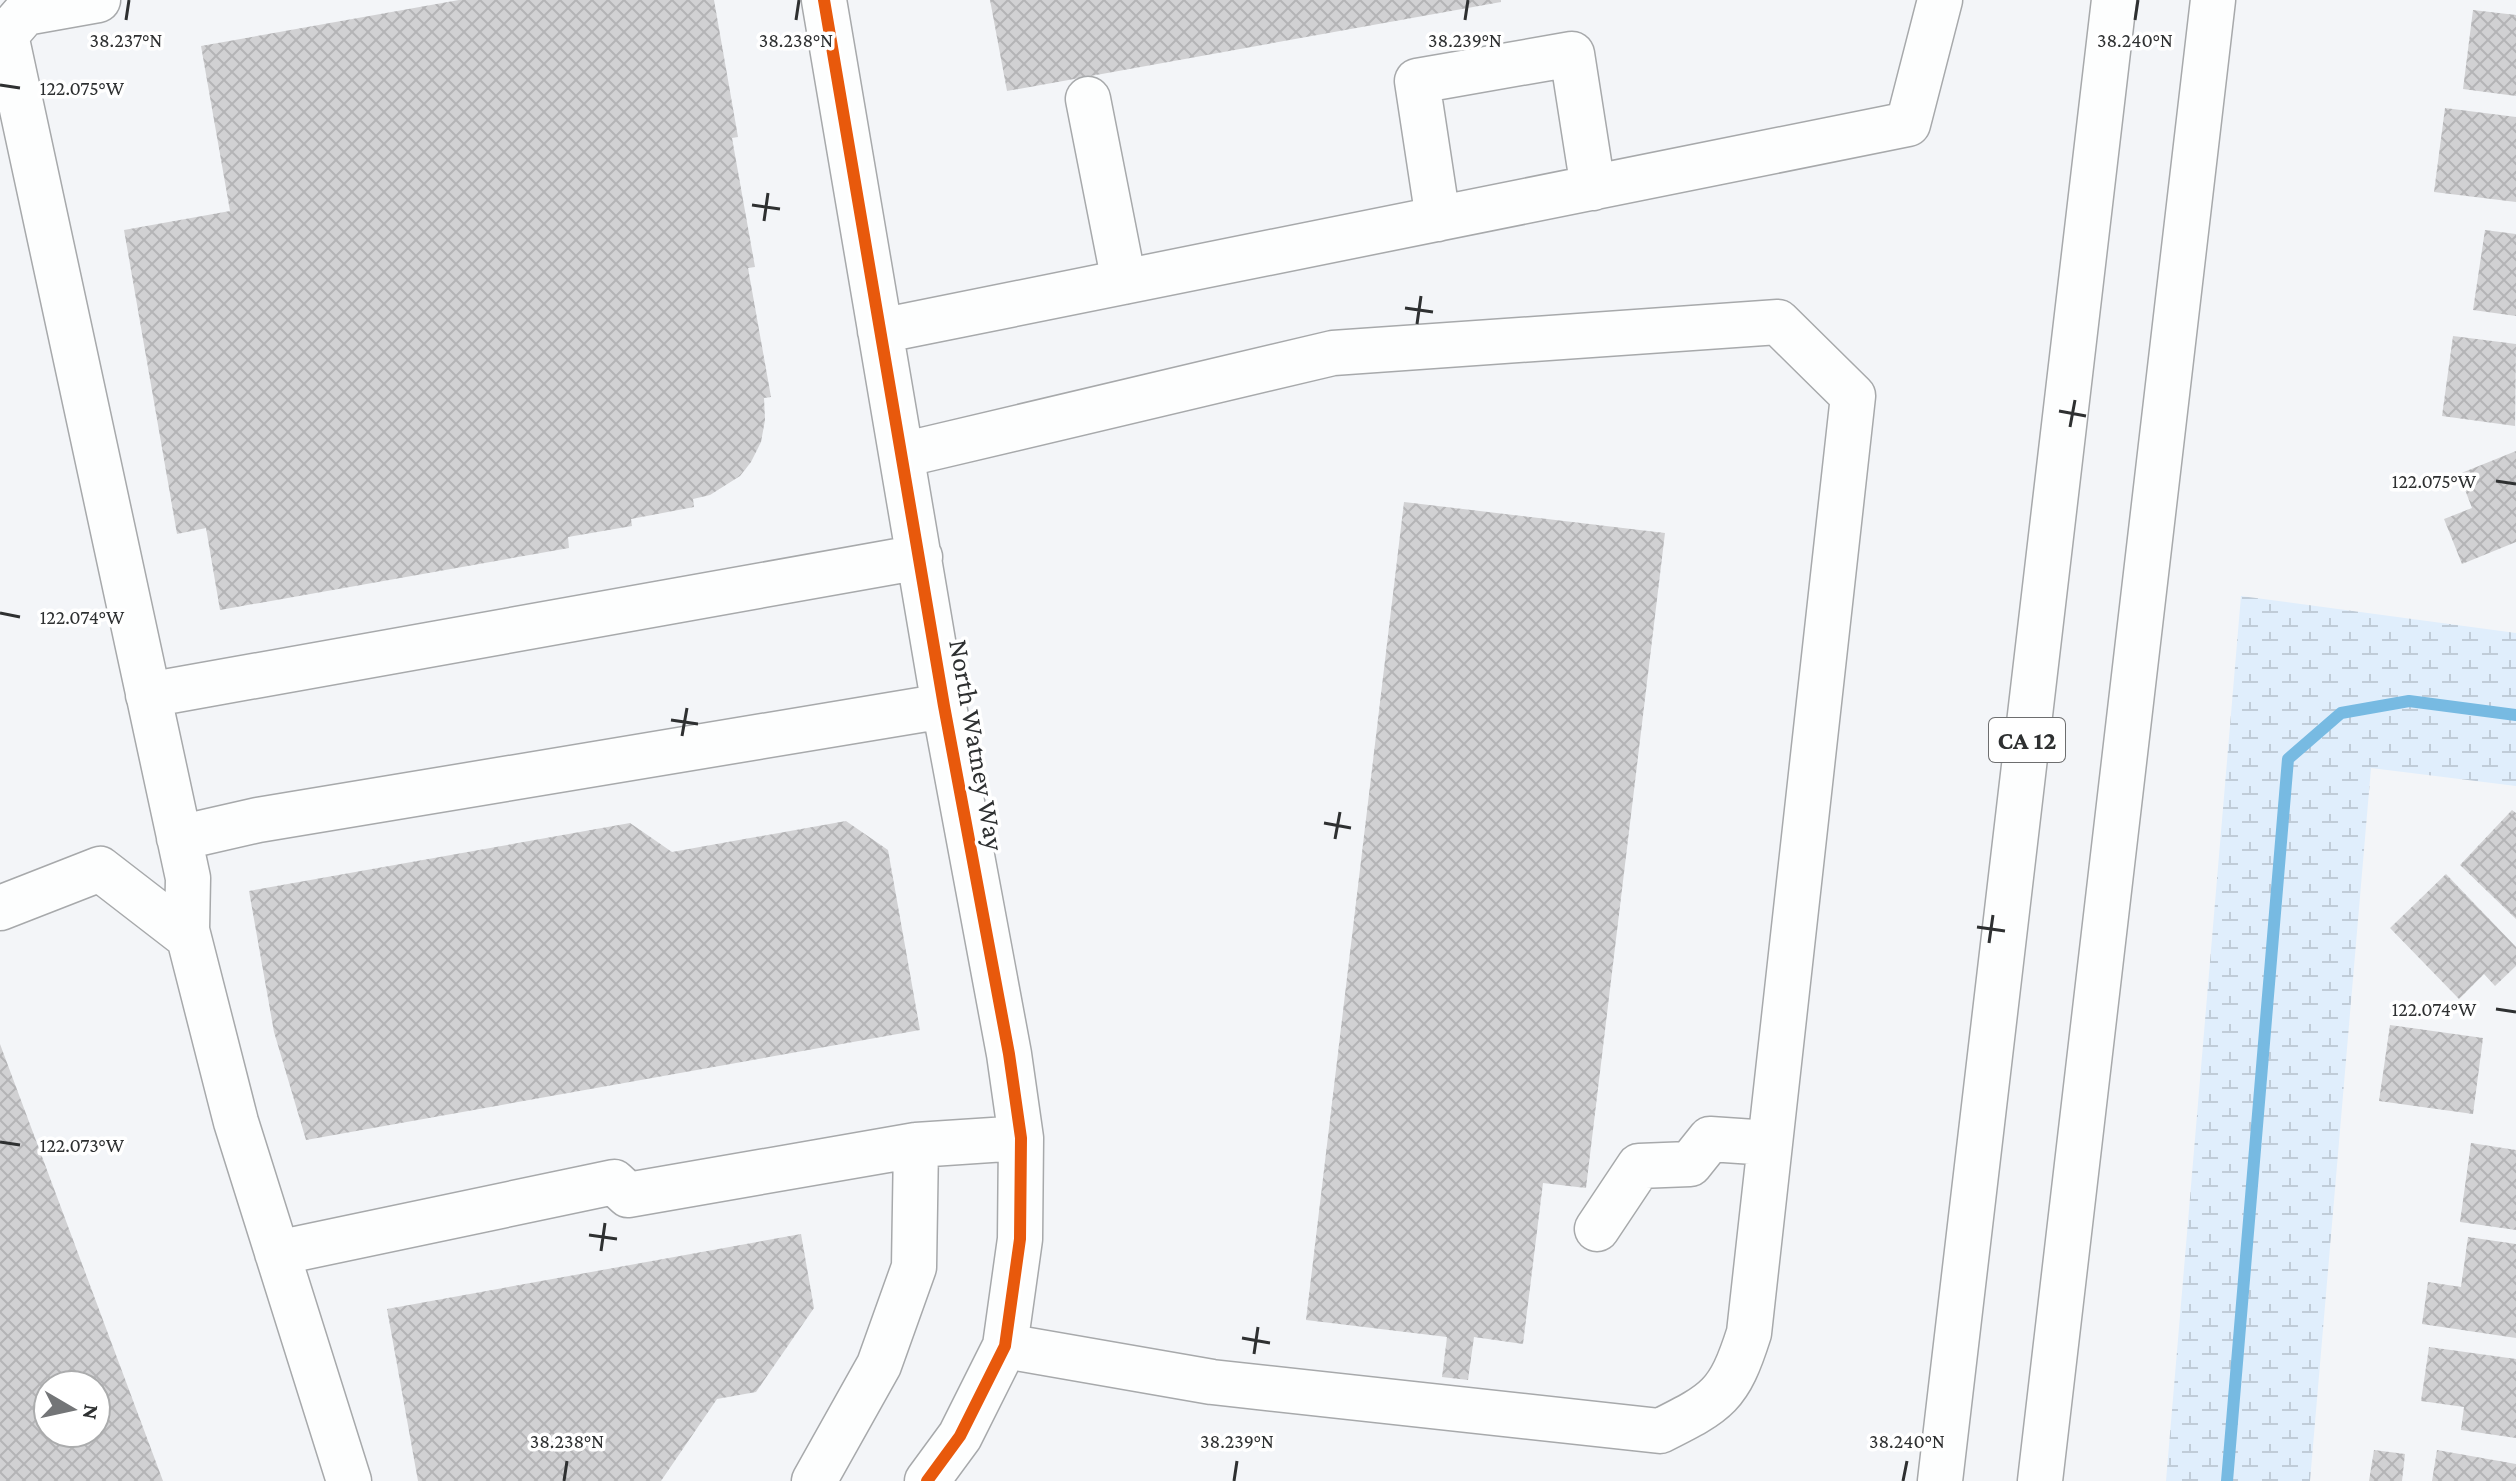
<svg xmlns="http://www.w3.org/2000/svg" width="2516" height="1481" viewBox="0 0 2516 1481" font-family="'Crimson Pro',serif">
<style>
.wetland{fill:url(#wetland-marsh)}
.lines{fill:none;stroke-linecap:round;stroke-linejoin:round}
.stream{stroke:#77bae2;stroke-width:12}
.building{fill:url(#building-cross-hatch);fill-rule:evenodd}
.minor-casing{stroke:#a7a9ab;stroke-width:47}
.highway-casing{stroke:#a7a9ab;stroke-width:47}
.minor{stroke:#fdfefe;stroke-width:44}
.highway{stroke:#fdfefe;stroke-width:44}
.cycleway-casing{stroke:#fff;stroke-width:17}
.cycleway{stroke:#e8590c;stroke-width:12}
.ticks{fill:none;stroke:#2e3031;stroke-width:3}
.labels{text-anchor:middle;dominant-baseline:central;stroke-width:7;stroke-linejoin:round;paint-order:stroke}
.shield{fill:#fff;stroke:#6d6e6f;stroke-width:2}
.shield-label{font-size:26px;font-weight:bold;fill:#2e3031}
.street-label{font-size:28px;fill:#2e3031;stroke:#fff}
.ticks-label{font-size:20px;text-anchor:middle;fill:#2e3031;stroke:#fff;stroke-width:7;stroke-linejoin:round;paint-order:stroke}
</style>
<defs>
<pattern id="wetland-marsh" width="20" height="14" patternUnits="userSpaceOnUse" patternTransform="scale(2)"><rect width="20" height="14" fill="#e0eefc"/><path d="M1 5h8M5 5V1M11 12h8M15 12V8" fill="none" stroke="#c0ccd8"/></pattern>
<pattern id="building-cross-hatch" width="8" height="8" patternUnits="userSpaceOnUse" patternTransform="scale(2)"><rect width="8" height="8" fill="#d1d1d3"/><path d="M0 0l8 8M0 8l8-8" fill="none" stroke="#b4b4b6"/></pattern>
</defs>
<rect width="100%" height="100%" fill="#f3f5f8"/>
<path class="wetland" d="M 2241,596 L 2516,633 L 2516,786 L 2371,768 L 2310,1481 L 2166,1481 Z"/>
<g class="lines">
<path class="stream" d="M 2227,1481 L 2288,759 L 2341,713 L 2409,701 L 2516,715"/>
</g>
<path class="building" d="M 459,0 L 714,0 L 738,137 L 732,138 L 755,267 L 748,268 L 771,397 L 764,398 L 765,420 L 761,442 L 751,462 L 740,476 L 710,495 L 693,499 L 694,507 L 631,519 L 632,526 L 568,537 L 569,548 L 220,610 L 206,528 L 177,534 L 124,230 L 230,211 L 201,46 Z
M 990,0 L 1501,0 L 1501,2 L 1007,91 Z
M 2473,10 L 2516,15 L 2516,96 L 2463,89 Z
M 2445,108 L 2516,117 L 2516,202 L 2434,192 Z
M 2485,230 L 2516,234 L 2516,316 L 2473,310 Z
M 2453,336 L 2516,344 L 2515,426 L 2442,416 Z
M 2516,451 L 2516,542 L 2462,564 L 2444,519 L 2472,508 L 2459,474 Z
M 1404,502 L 1665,533 L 1586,1188 L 1543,1183 L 1523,1344 L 1474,1337 L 1468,1380 L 1442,1377 L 1447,1337 L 1306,1320 Z
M 2512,810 L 2516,813 L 2516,919 L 2460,865 Z
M 846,821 L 888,850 L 920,1030 L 306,1140 L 274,1032 L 249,891 L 630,823 L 672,852 Z
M 2446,874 L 2516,947 L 2516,966 L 2495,986 L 2484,974 L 2459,999 L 2390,928 Z
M 2390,1025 L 2483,1038 L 2473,1114 L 2379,1101 Z
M 0,1044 L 163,1481 L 0,1481 ZM 48,1385 L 96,1385 L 96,1433 L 48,1433 Z
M 2471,1143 L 2516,1150 L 2516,1230 L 2460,1222 Z
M 801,1234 L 814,1308 L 756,1392 L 717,1399 L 661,1481 L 418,1481 L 387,1309 Z
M 2468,1237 L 2516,1244 L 2516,1338 L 2422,1324 L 2428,1282 L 2461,1287 Z
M 2429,1347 L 2516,1359 L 2516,1438 L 2461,1430 L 2464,1407 L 2421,1401 Z
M 2374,1450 L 2405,1454 L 2402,1481 L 2369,1481 Z
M 2437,1450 L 2516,1464 L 2516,1481 L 2432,1481 Z"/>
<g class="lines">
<defs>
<path id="minor" d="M 98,0 L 25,13 L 6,35 L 188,878 L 187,930 L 236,1122 L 349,1481
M 824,0 L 944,706 L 1009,1054 L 1021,1138 L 1020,1239 L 1005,1346 L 960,1436 L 927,1481
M 1088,99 L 1124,282
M 1438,219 L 1417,81 L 1572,54 L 1593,188
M 880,331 L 1908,124 L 1940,0
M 902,455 L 1333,353 L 1778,322 L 1853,396 L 1749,1333 C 1729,1396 1718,1402 1660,1431 L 1212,1382 L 1005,1346
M 148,695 L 920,557
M 179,838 L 258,820 L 944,706
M 0,908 L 100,869 L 188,937
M 1597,1229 L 1639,1166 L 1690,1164 L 1710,1139 L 1769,1143
M 277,1253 L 614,1182 L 628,1195 L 916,1145
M 814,1481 L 879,1365 L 914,1267 L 916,1145 L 1021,1138"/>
<path id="highway" d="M 1940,1481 L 2114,0
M 2040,1481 L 2213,0"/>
</defs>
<use href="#minor" class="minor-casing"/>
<use href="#highway" class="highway-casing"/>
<use href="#minor" class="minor"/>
<use href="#highway" class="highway"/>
<defs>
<path id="cycleway" d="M 824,0 L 944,706 L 1009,1054 L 1021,1138 L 1020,1239 L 1005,1346 L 960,1436 L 927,1481"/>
</defs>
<use href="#cycleway" class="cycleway-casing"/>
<use href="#cycleway" class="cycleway"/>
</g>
<path class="ticks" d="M 126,20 L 129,0M 796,20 L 799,0M 1465,20 L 1468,0M 2135,20 L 2138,0M 0,85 L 20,88M 752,205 L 780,209M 764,221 L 768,193M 1405,308 L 1433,312M 1417,324 L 1421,296M 2059,411 L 2086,416M 2070,427 L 2075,400M 2496,481 L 2516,484M 0,613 L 20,617M 671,720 L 698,724M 682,736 L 687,708M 1324,823 L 1351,828M 1335,839 L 1340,812M 1977,927 L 2005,931M 1989,943 L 1993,915M 2496,1009 L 2516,1012M 0,1142 L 20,1145M 589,1235 L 617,1239M 601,1251 L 605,1223M 1242,1338 L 1270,1343M 1254,1354 L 1258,1327M 564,1481 L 567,1461M 1234,1481 L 1237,1461M 1903,1481 L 1907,1461"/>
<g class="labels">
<rect class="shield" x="1989" y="718" width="76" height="44" rx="6"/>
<g class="shield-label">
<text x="2027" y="740">CA 12</text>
</g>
<g class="street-label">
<text transform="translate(977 745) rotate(80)">North Watney Way</text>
</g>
</g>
<g class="ticks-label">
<text x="796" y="47">38.238°N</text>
<text x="1465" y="47">38.239°N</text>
<text x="2135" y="47">38.240°N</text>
<text x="126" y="47">38.237°N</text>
<text x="82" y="95">122.075°W</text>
<text x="2434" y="488">122.075°W</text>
<text x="82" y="624">122.074°W</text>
<text x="2434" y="1016">122.074°W</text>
<text x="82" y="1152">122.073°W</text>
<text x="567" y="1448">38.238°N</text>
<text x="1237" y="1448">38.239°N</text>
<text x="1907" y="1448">38.240°N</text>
</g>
<g transform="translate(72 1409) rotate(99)"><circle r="38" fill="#ffffff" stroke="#abacad" stroke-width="2"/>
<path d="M0-6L14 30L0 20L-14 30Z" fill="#737577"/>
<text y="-12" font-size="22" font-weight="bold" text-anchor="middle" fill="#2e3031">N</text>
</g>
</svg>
